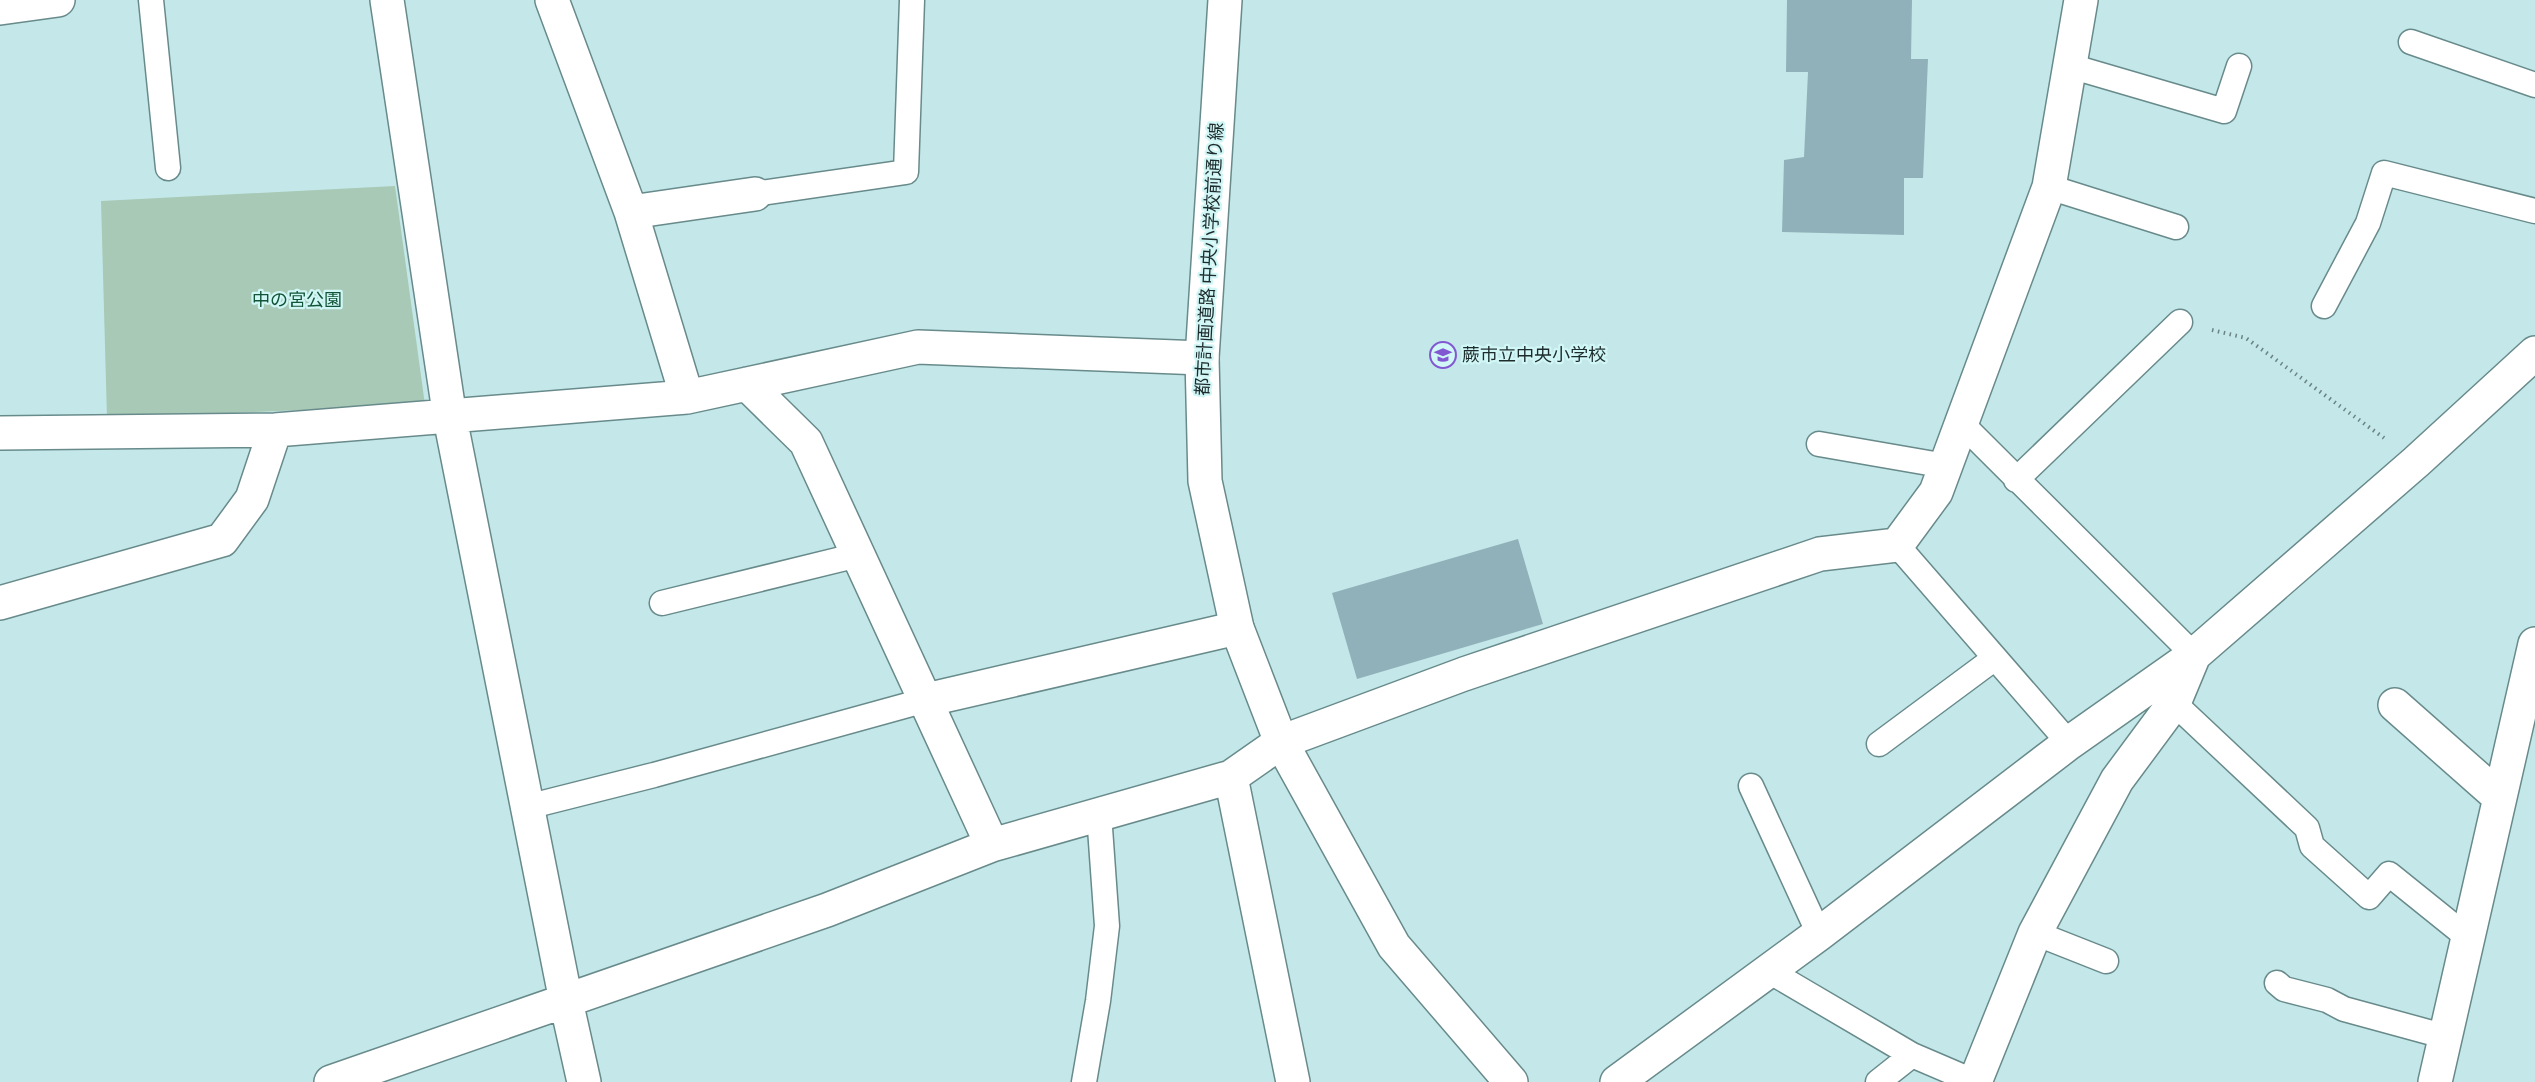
<svg xmlns="http://www.w3.org/2000/svg" width="2535" height="1082" viewBox="0 0 2535 1082" font-family="'Source Sans 3','Noto Sans JP',sans-serif">
<style>
.green{fill:#a7c9b5}
.building{fill:#91b1ba}
.lines{fill:none;stroke-linecap:round;stroke-linejoin:round}
.service-casing{stroke:#688a8b;stroke-width:27}
.minor-casing{stroke:#688a8b;stroke-width:36}
.tertiary-casing{stroke:#688a8b;stroke-width:36}
.path{stroke:#6b8384;stroke-width:4;stroke-dasharray:1.5 4.5;stroke-linecap:butt}
.service{stroke:#fff;stroke-width:24}
.minor{stroke:#fff;stroke-width:33}
.tertiary{stroke:#fff;stroke-width:33}
.labels{text-anchor:middle;dominant-baseline:central;stroke-width:4.5;stroke-linejoin:round;paint-order:stroke}
.street-label{font-size:18px;fill:#1d2b2c;stroke:#d1f6f6}
.park-label{font-size:18px;fill:#125436;stroke:#d1f6f6}
.poi-label{font-size:18px;fill:#1d2b2c;stroke:#d1f6f6;text-anchor:start}
</style>
<rect width="100%" height="100%" fill="#c4e8e9"/>
<path class="green" d="M 395,186 L 425,405 L 107,418 L 101,201 Z"/>
<path class="building" d="M 1787,0 L 1912,0 L 1911,59 L 1928,59 L 1923,178 L 1904,178 L 1904,235 L 1782,232 L 1784,160 L 1804,157 L 1808,72 L 1786,72 Z
M 1518,539 L 1543,624 L 1357,679 L 1332,593 Z"/>
<g class="lines">
<defs>
<path id="service" d="M 151,0 L 168,168
M 2411,42 L 2535,85
M 2070,66 L 2224,111 L 2239,66
M 2049,187 L 2176,227
M 755,194 L 906,172 L 912,0
M 2324,306 L 2368,223 L 2384,173 L 2535,211
M 1962,424 L 2194,655
M 1819,444 L 1946,466
M 2016,480 L 2180,322
M 1897,545 L 2069,743
M 662,603 L 858,555
M 2174,703 L 2307,828 L 2312,846 L 2369,897 L 2389,874 L 2466,936
M 1879,744 L 1995,658
M 1751,786 L 1819,934
M 527,807 L 654,775 L 926,700
M 2035,933 L 2106,961
M 1769,971 L 1912,1055
M 2277,983 L 2284,989 L 2327,1000 L 2344,1009 L 2443,1036
M 1084,1082 L 1098,1001 L 1107,926 L 1099,814
M 1878,1082 L 1912,1055 L 1975,1082"/>
<path id="minor" d="M 387,0 L 450,418 L 566,1001 L 584,1082
M 552,0 L 631,212 L 687,397
M 0,8 L 58,0
M 631,212 L 755,194
M 747,384 L 806,442 L 992,845
M 0,433 L 275,430 L 687,397 L 918,347 L 1202,358
M 0,603 L 222,540 L 252,499 L 275,430
M 926,700 L 1237,628
M 2395,705 L 2499,797
M 1231,777 L 1293,1082
M 331,1082 L 827,910 L 992,845 L 1231,777 L 1281,742 L 1464,674 L 1820,554 L 1897,545 L 1936,492 L 2049,187 L 2081,0
M 1617,1082 L 1819,934 L 2069,743 L 2194,655
M 1975,1082 L 2035,933 L 2117,780 L 2174,703 L 2194,655 L 2416,462 L 2535,353
M 2435,1082 L 2535,644"/>
<path id="tertiary" d="M 1225,0 L 1202,358 L 1205,481 L 1237,628 L 1281,742 L 1394,946 L 1511,1082"/>
</defs>
<use href="#service" class="service-casing"/>
<use href="#minor" class="minor-casing"/>
<use href="#tertiary" class="tertiary-casing"/>
<path class="path" d="M 2212,330 L 2246,338 L 2384,438"/>
<use href="#service" class="service"/>
<use href="#minor" class="minor"/>
<use href="#tertiary" class="tertiary"/>
</g>
<defs>
<symbol id="school-ring" viewBox="-11 -11 22 22"><circle r="9.5" fill="#d1f6f6" stroke="#8258d2" stroke-width="1.5"/><path d="M0-5L7-2L0 1L-7-2ZM-4 1L0 2.5L4 1V4Q0 6-4 4Z" fill="#8258d2"/></symbol>
</defs>
<g fill-rule="evenodd">
<use href="#school-ring" x="1428" y="340" width="30" height="30"/>
</g>
<g class="labels">
<g class="street-label">
<text transform="translate(1210 259) rotate(-87)">都市計画道路 中央小学校前通り線</text>
</g>
<g class="park-label">
<text x="297" y="300">中の宮公園</text>
</g>
<g class="poi-label">
<text x="1462" y="355">蕨市立中央小学校</text>
</g>
</g>
</svg>
